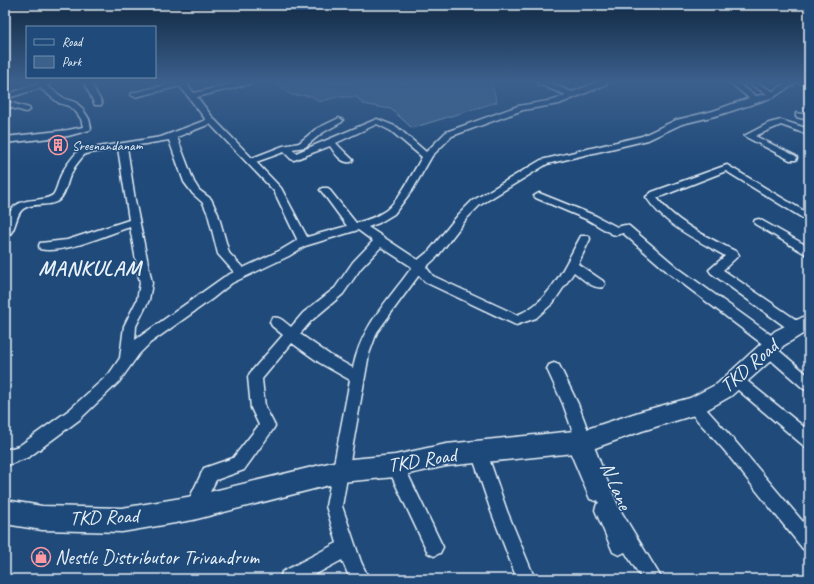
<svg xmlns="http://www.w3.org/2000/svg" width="814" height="584" viewBox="0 0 814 584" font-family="Caveat,sans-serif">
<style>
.green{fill:#3c628c;stroke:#92aac2}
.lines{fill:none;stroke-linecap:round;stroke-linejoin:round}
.street-casing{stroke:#e8f1f8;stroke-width:3}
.secondary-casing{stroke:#e8f1f8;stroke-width:3}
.street{fill:#1f4a7a;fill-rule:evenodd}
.secondary{fill:#1f4a7a;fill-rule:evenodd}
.labels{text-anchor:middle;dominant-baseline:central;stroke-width:3;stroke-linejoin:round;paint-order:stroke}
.far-poi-label{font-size:14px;fill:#e8f1f8;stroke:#1f4a7a;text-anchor:start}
.near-street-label{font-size:20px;fill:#e8f1f8;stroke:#1f4a7a}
.near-poi-label{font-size:20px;fill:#e8f1f8;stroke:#1f4a7a;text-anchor:start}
.district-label{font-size:21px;font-weight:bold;letter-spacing:1px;fill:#e8f1f8;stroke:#1f4a7a}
</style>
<rect width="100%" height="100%" fill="#1f4a7a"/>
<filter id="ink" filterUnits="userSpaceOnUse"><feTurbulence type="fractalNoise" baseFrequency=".025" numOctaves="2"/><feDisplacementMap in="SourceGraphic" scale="8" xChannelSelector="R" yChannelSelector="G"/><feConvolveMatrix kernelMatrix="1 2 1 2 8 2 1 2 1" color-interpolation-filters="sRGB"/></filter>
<g filter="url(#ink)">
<path class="green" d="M 276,82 L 491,82 L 497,102 L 412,128 L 391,109 L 363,104 L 357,97 L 337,97 L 319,102 L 312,96 L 291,95 Z"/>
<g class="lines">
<defs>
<path id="street" d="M 37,82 L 54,82 L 47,86 L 65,99 L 75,102 L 82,108 L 89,119 L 91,128 L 90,130 L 68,136 L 5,143 L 5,137 L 68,130 L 83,127 L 81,119 L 76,112 L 69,106 L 59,103 L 40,88 L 5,99 L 5,95 L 37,84 Z
M 84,82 L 90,82 L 102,103 L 101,105 L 95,105 Z
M 178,82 L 185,82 L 194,93 L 238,82 L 249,82 L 249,84 L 197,97 L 214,119 L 252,158 L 283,146 L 299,143 L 316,129 L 339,118 L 343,120 L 342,122 L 322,133 L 305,147 L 292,149 L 296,153 L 377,119 L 397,127 L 426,152 L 446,132 L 518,106 L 554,100 L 566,95 L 538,84 L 538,82 L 547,82 L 572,92 L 598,82 L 607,82 L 607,84 L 559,104 L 523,110 L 452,136 L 432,156 L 413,189 L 394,214 L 379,223 L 368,227 L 418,260 L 429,251 L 459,214 L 472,201 L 541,160 L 642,136 L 676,120 L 713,111 L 749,98 L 729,82 L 736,82 L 756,96 L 767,94 L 746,82 L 754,82 L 773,91 L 788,82 L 797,82 L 774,97 L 719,115 L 682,124 L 648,140 L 547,164 L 480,205 L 467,218 L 437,257 L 426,267 L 433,276 L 517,315 C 551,302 564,266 581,236 L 589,236 L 590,239 L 578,264 L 603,281 L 605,284 L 603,287 C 593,290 582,278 574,272 L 553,303 L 536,318 L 516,325 L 425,282 L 419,275 L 377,332 L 369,354 L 342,506 L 361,562 L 369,579 L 350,579 L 342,560 L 307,579 L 280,579 L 282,572 L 337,543 L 326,506 L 350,380 L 320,363 L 292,343 L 262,379 L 265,407 L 275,426 L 272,431 L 244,470 L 216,480 L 199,514 L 193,516 L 187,514 L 185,508 L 204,468 L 233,458 L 259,425 L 251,408 L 248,377 L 250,373 L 283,335 L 272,326 L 270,322 L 272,318 C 280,316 284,322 291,327 L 303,313 L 335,288 L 353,262 L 373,241 L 358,230 L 305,246 L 289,256 L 232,283 L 212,299 L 150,343 L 139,354 L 119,382 L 79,420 L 29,457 L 5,466 L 5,450 L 19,446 L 69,410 L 109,374 L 120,358 L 124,326 L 137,300 L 140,283 L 130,227 C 108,234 62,255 40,249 L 39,246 L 40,243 L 67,240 L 129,220 L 118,148 L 85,154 C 80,160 75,165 72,172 C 66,181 67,196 56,202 C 46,207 32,202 23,209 C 14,216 17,233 5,237 C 5,214 11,201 35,200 C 41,199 48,199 53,195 C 57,190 58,181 61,175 C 65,166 72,158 79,150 L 161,137 L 206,120 L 180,86 L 135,97 L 131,95 L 132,93 ZM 210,124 L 274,191 L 297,239 L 296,241 L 281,250 L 243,268 L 229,253 L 218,214 L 211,199 L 199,190 L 194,182 L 177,137 ZM 377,124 L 391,131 L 422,157 C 413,172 399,201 385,211 C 376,217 367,220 356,223 L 328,188 L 322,188 L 320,190 L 322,192 L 347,226 L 307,237 L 281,188 L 256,162 L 284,152 L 291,159 L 294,160 L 330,146 C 335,153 341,164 351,162 L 353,160 C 347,154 341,149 336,143 ZM 169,140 L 184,182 L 193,194 L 203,203 L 208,214 L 218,254 L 234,272 L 224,277 L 135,340 L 136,326 L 149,300 L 152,283 L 135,200 L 127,147 ZM 381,247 L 412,267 C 388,301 361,326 353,368 L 330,355 L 300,334 L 311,321 L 343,294 L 361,268 Z
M 798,82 L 809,82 L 809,87 Z
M 5,101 L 29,108 L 30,110 L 26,112 L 5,106 Z
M 796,113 L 809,115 L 809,120 L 796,117 Z
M 781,120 L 809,129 L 809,135 L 781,125 L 755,136 L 796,156 L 797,158 L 796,160 L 790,160 L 744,136 L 769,123 Z
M 727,165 L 809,214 L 809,222 L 726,171 L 657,198 C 677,224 708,237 737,252 L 739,255 L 723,270 L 801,323 L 802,327 L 801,331 L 796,332 L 791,331 L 711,273 L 709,270 L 725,256 C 696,239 665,226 646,197 L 652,192 Z
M 539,193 L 596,216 L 617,227 L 625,225 L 629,226 L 678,268 L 778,340 L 780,344 L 776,348 L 809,376 L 809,391 L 804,389 L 764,354 L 762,350 L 765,346 L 670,274 L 623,233 L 616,235 L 612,234 L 588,220 L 536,198 L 534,196 Z
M 759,219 L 809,247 L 809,256 L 755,224 L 754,222 L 755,220 Z
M 554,363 L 559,365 L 578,404 L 606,478 L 619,508 L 662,579 L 642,579 L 625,552 L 619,555 L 613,552 L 595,510 L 597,504 L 599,503 L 598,500 L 596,501 L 590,499 L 566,442 L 569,437 L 574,435 L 563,404 L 547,369 L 549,365 Z
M 736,374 L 741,376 L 809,431 L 809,449 L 804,446 L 731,384 L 729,380 L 731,376 Z
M 694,399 L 699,401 L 734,440 L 809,529 L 809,552 L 803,549 L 724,450 L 689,411 L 687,406 L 689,401 Z
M 479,444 L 485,447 L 507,511 L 535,579 L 517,579 L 491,511 L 471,452 L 473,447 Z
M 395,458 L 401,460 L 440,541 L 443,547 L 440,553 L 434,556 L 428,553 L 387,466 L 389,460 Z"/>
<path id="secondary" d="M 809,314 L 809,330 L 783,346 L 776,356 L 731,396 L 701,413 L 642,431 L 584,452 L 446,466 L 395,477 L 341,482 L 193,520 L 122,532 L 42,530 L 5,524 L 5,500 L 42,506 L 122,508 L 193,496 L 341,460 L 395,455 L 446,444 L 584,430 L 642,411 L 690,398 L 717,384 L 775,331 Z"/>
</defs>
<use href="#street" class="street-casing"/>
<use href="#secondary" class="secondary-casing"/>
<use href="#street" class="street"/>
<use href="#secondary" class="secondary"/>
</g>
</g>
<linearGradient id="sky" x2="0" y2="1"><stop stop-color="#112943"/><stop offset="0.5" stop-color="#3c608d"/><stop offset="1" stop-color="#3c608d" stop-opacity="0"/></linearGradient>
<rect width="814" height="164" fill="url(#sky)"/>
<defs>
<symbol id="building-ring" viewBox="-11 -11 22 22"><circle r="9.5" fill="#1f4a7a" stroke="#ff9aa2" stroke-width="1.5"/><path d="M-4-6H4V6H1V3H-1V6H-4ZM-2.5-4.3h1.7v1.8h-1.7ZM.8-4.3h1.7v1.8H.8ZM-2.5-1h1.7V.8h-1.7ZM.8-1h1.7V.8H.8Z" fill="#ff9aa2"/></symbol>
<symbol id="shop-ring" viewBox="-11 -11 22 22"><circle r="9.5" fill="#1f4a7a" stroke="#ff9aa2" stroke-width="1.5"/><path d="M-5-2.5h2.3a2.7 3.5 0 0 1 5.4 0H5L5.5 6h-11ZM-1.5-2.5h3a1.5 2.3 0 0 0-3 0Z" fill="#ff9aa2"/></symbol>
</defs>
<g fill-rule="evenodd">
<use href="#building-ring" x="47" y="134" width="22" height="22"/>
<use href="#shop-ring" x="30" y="546" width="22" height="22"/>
</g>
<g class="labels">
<g class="far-poi-label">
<text x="72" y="145">Sreenandanam</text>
</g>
<g class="near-street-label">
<text transform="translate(749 366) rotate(-41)">TKD Road</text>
<text transform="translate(422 460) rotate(-9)">TKD Road</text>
<text transform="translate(616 486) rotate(67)">N Lane</text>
<text transform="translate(104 517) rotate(-2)">TKD Road</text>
</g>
<g class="near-poi-label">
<text x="55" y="557">Nestle Distributor Trivandrum</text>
</g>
<g class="district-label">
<text x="90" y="268">MANKULAM</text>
</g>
</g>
<rect width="814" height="584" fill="none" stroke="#1f4a7a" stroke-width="20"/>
<rect x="10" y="10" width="794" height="564" fill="none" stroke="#e8f1f8" stroke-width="1.5" filter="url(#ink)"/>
<rect x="26" y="26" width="130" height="52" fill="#1f4a7a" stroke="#6f8dac"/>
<rect x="34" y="39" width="20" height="6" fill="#1f4a7a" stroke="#6f8dac"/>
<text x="62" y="46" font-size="12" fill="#e8f1f8">Road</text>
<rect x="34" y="56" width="20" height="12" fill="#3c628c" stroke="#6f8dac"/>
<text x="62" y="66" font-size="12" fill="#e8f1f8">Park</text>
</svg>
